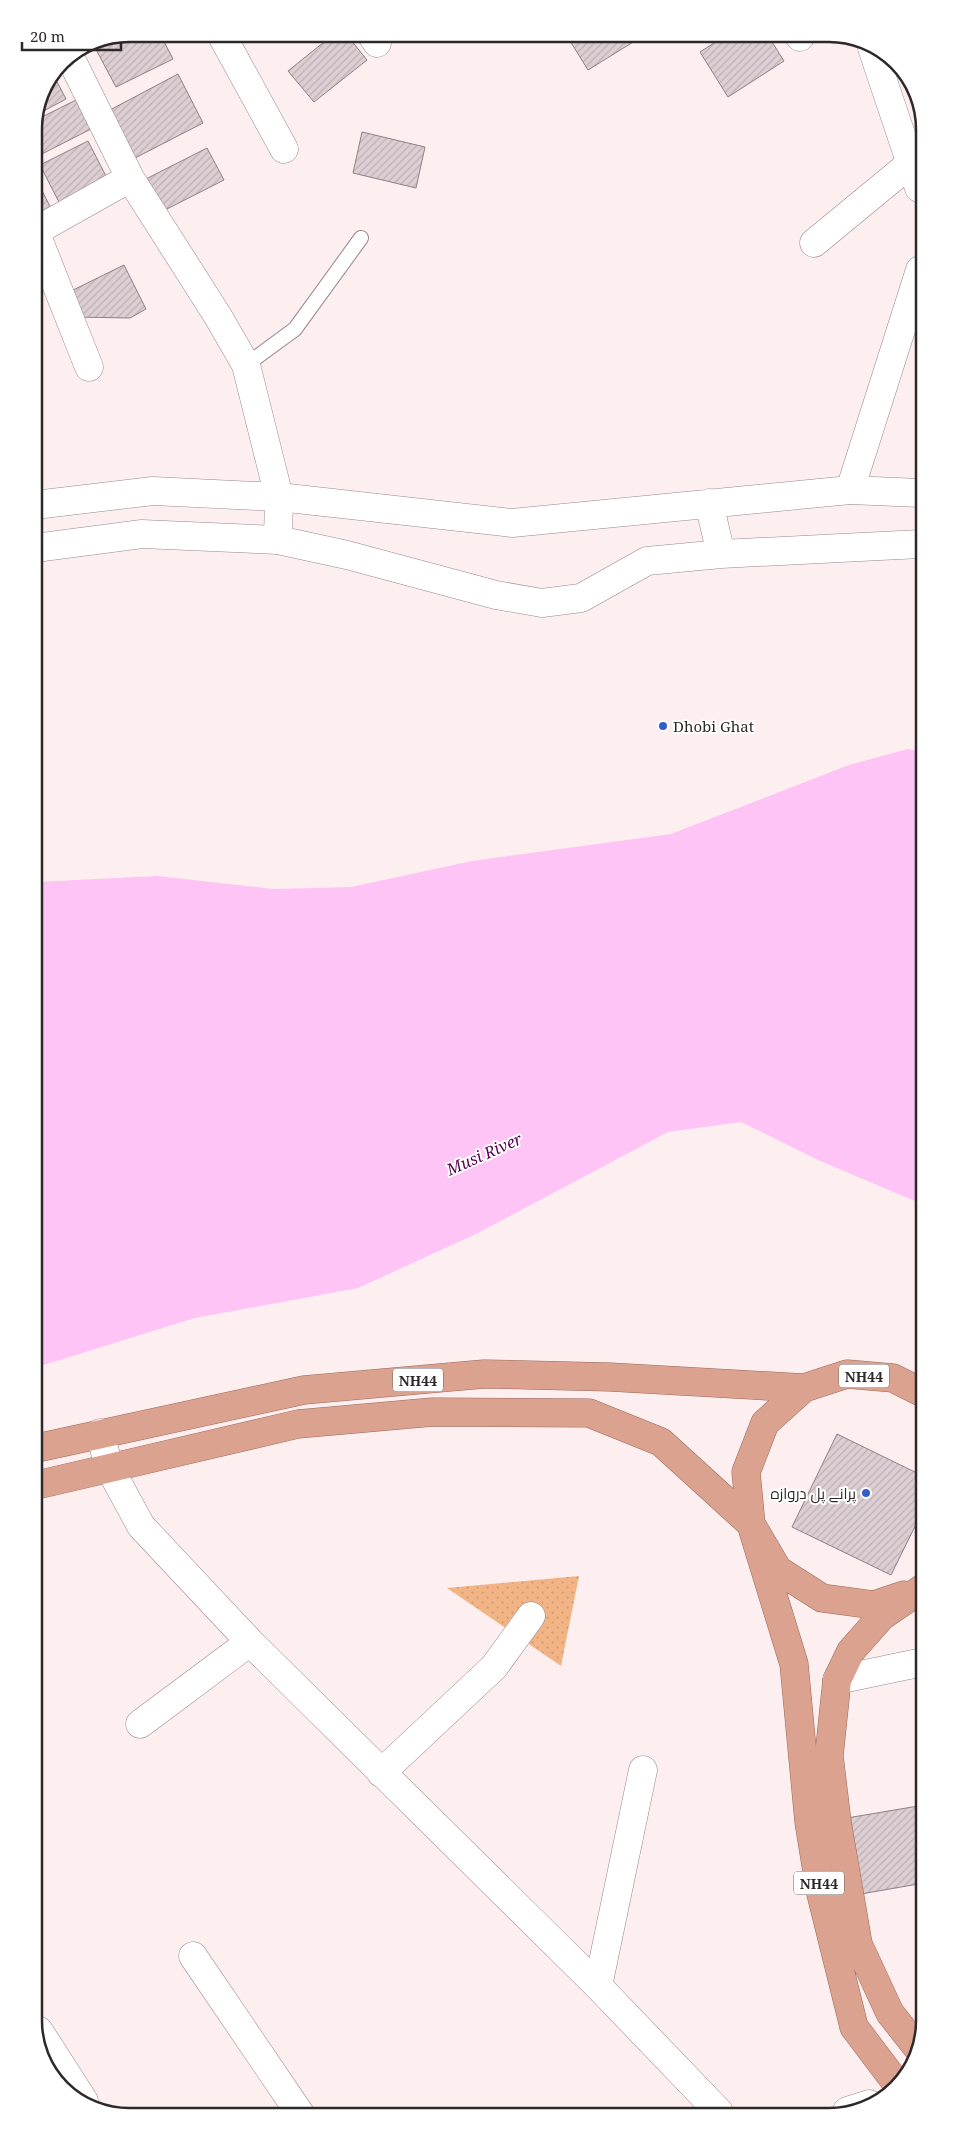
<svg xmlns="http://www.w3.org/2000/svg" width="958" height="2150" viewBox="0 0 958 2150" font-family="'Noto Serif',Cairo,serif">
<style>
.grass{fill:url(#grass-dots)}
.water{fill:#fec4f6}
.building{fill:url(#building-hatch);stroke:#8e8186}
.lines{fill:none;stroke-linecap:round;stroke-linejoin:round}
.service-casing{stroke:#97898a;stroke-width:16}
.minor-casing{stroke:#97898a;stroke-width:29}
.tertiary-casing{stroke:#97898a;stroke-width:29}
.trunk-casing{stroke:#9a685a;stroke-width:29}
.service{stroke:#fff;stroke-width:14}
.minor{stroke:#fff;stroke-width:28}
.tertiary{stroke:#fff;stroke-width:28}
.trunk{stroke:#dca290;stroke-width:28}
.poi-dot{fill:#335bcb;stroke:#fff;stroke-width:2}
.labels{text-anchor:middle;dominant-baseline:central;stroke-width:4;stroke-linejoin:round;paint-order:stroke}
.shield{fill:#fff;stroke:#6d6969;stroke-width:1}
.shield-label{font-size:14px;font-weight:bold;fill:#2e2929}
.poi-label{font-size:15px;fill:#2e2929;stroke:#fff;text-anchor:start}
.water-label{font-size:16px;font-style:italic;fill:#590154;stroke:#fff}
.rim{fill:none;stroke:#2e2929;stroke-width:2.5}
</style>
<defs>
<pattern id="grass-dots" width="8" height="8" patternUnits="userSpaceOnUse" patternTransform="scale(1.25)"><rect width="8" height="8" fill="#f3b485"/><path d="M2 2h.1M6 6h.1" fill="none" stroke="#d19b73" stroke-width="1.8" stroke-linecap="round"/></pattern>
<pattern id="building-hatch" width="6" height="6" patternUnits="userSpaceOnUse" patternTransform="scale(1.25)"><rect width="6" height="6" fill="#dcced3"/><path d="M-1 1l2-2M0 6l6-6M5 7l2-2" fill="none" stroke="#bdb1b5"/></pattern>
</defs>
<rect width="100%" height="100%" fill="#fdeeef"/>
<path class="grass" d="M 579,1576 L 561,1666 L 447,1588 Z"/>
<path class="water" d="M 908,749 L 921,752 L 922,1204 L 818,1160 L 741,1122 L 668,1132 L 476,1234 L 358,1288 L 195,1318 L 37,1367 L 36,882 L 157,876 L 273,889 L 351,887 L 472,861 L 671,834 L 849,765 Z"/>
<path class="building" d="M 130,34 L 160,34 L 173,59 L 116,87 L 92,42 Z
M 334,34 L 346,34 L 367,60 L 314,102 L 288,71 Z
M 571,34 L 635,34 L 638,39 L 588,70 L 567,36 Z
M 728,34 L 767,34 L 784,61 L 728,97 L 700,52 Z
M 178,74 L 203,123 L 135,158 L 110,110 Z
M 55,78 L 66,99 L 38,114 Z
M 76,100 L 91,129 L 36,157 L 34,153 L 36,120 Z
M 362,132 L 425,147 L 416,188 L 353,173 Z
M 88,141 L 109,182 L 61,206 L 40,165 Z
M 207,148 L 224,180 L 157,214 L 140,182 Z
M 37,181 L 55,216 L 34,227 L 34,183 Z
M 124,265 L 146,309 L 130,318 L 74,317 L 63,295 Z
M 837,1434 L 923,1476 L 923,1510 L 891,1575 L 792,1527 Z
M 924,1805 L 924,1883 L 861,1894 L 847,1818 Z"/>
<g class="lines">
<defs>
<path id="service" d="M 246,365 L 295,329 L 361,238"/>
<path id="minor" d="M 221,34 L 284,149
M 371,34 L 377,43
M 798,34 L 800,37
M 872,48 L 919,188
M 70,57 L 130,178 L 219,318 L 246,365 L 279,497 L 278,540
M 35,231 L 89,367
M 34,232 L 130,178
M 814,243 L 911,163
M 850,490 L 920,270
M 100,1433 L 109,1467 L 141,1526 L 250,1642 L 598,1986 L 719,2112
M 837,1680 L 923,1662
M 140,1724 L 250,1642
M 381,1773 L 494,1667 L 531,1616
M 193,1956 L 301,2115
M 598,1986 L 643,1770
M 39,2031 L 84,2101
M 847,2111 L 869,2104"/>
<path id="tertiary" d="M 709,503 L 721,554
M 35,505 L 153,491 L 279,497 L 512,523 L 850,490 L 920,493
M 35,548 L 142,534 L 278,540 L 347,555 L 496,595 L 542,603 L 581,598 L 647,561 L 721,554 L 920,544"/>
<path id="trunk" d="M 804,1388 L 765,1423 L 746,1472 L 751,1524 L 778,1570 L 822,1598 L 874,1605 L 904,1595
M 37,1448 L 304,1390 L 484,1374 L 610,1377 L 804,1388 L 847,1374 L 893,1378 L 923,1393
M 37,1485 L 298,1424 L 433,1412 L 589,1413 L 661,1442 L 751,1524 L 794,1664 L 809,1822 L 820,1890 L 854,2027 L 897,2084
M 916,2046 L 890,2013 L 858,1944 L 837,1822 L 829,1756 L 837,1680 L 851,1651 L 882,1616 L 923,1588"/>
</defs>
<use href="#service" class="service-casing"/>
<use href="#minor" class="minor-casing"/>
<use href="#tertiary" class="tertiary-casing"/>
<use href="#trunk" class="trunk-casing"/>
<use href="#service" class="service"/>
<use href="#minor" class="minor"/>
<use href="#tertiary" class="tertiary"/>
<use href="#trunk" class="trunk"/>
</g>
<g class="poi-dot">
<circle cx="663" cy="726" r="5"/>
<circle cx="866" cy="1493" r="5"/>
</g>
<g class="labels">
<g class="shield">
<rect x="839" y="1364.5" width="50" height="23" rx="4"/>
<rect x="393" y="1368.5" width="50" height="23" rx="4"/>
<rect x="794" y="1871.5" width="50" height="23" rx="4"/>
</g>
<g class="shield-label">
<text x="864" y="1376">NH44</text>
<text x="418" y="1380">NH44</text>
<text x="819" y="1883">NH44</text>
</g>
<g class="poi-label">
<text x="673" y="726">Dhobi Ghat</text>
<text x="856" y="1493" text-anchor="end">پرانے پل دروازہ</text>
</g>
<g class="water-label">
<text transform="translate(484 1154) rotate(-24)">Musi River</text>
</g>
</g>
<path d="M0 0H958V2150H0ZM129 42H829A87 87 0 0 1 916 129V2021A87 87 0 0 1 829 2108H129A87 87 0 0 1 42 2021V129A87 87 0 0 1 129 42Z" fill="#fff" fill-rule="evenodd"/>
<path class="rim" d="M129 42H829A87 87 0 0 1 916 129V2021A87 87 0 0 1 829 2108H129A87 87 0 0 1 42 2021V129A87 87 0 0 1 129 42Z"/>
<path d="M22 42v8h99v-8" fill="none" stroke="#2e2929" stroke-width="2.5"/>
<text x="30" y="42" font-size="15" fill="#2e2929" stroke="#ffffff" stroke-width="4" paint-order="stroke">20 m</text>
</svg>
